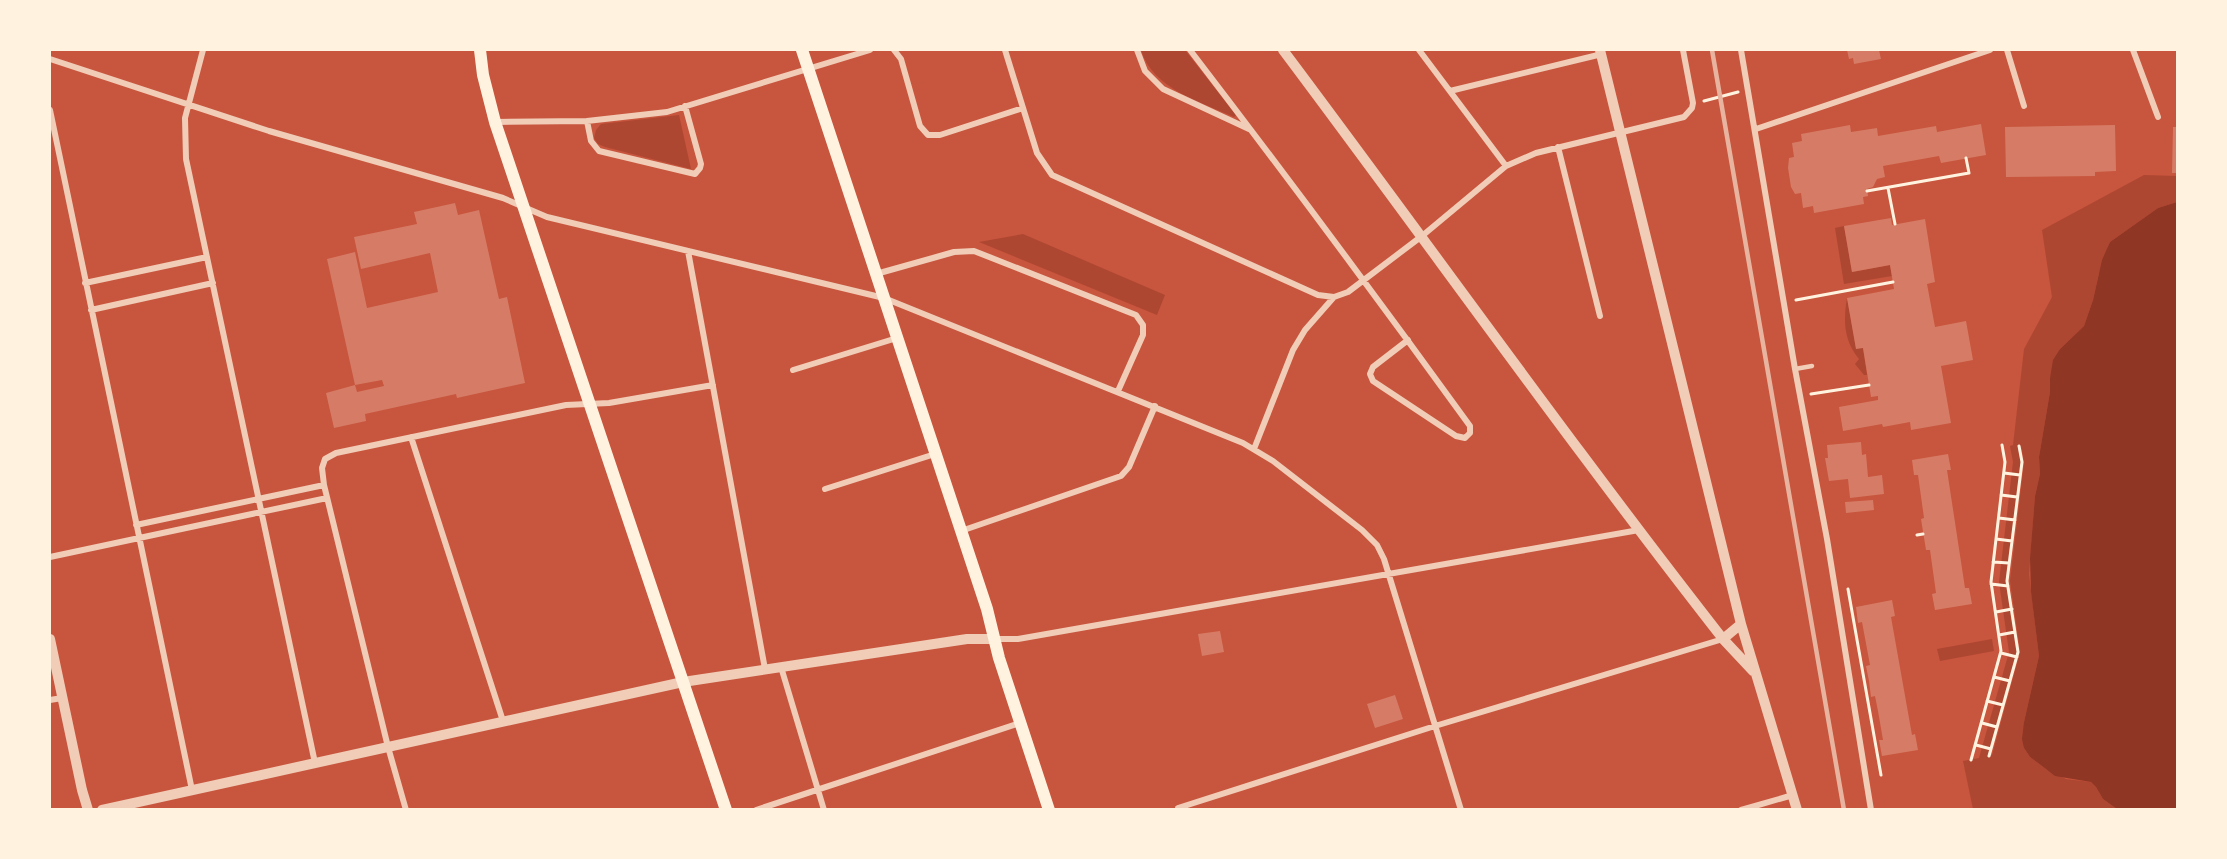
<svg xmlns="http://www.w3.org/2000/svg" width="2227" height="859" viewBox="0 0 2227 859" font-family="'PT Sans',sans-serif">
<style>
.green{fill:#ae4732;fill-rule:evenodd}
.water{fill:#8f3625}
.building{fill:#d67c66}
.lines{fill:none;stroke-linecap:round;stroke-linejoin:round}
.path{stroke:#fff3e0;stroke-width:3}
.service{stroke:#f1ccb7;stroke-width:4.5}
.minor{stroke:#f1ccb7;stroke-width:6}
.tertiary{stroke:#f1ccb7;stroke-width:10}
.secondary{stroke:#fff3e0;stroke-width:12}
.rail{stroke:#e9b49f;stroke-width:4.5}
</style>
<rect width="100%" height="100%" fill="#c8553d"/>
<path class="green" d="M 1141,50 L 1185,50 L 1236,115 L 1234,117 C 1199,101 1153,89 1141,50 Z
M 679,115 L 691,169 L 605,147 L 598,144 L 594,138 L 596,130 L 601,124 Z
M 2144,175 L 2177,176 L 2177,202 L 2158,208 L 2110,242 L 2099,273 L 2093,300 L 2084,326 L 2060,349 L 2050,378 L 2050,392 L 2039,457 L 2040,474 L 2035,496 L 2029,574 L 2039,656 L 2024,722 L 2024,748 L 2030,757 L 2046,769 L 2066,779 L 2091,782 L 2096,787 L 2103,799 L 2117,809 L 1973,809 L 1963,761 L 1979,758 L 2009,652 L 1999,582 L 2013,462 L 2010,446 L 2013,445 L 2024,349 L 2052,297 L 2042,230 ZM 2019,446 L 2021,446 L 2024,462 L 2010,581 L 2020,652 L 1992,755 L 1990,756 L 2018,652 L 2007,581 L 2022,462 Z
M 1844,226 L 1852,272 L 1890,265 L 1892,276 L 1844,284 L 1835,228 Z
M 1023,234 L 1165,295 L 1157,315 L 979,242 Z
M 1847,298 L 1856,348 L 1863,348 L 1867,375 L 1864,375 L 1855,364 L 1859,359 C 1844,341 1843,321 1847,298 Z
M 1992,639 L 1994,651 L 1940,661 L 1937,649 Z"/>
<path class="water" d="M 2177,202 L 2177,809 L 2117,809 L 2103,799 L 2096,787 L 2091,782 L 2055,776 L 2046,769 L 2030,757 L 2024,748 L 2022,739 L 2024,722 L 2039,656 L 2031,592 L 2030,558 L 2035,496 L 2040,474 L 2039,457 L 2050,392 L 2050,378 L 2053,360 L 2060,349 L 2084,326 L 2093,300 L 2102,260 L 2110,242 L 2158,208 Z"/>
<path class="building" d="M 1847,50 L 1879,50 L 1881,59 L 1854,64 L 1853,58 L 1849,59 Z
M 1981,124 L 1986,155 L 1941,163 L 1939,156 L 1883,166 L 1885,177 L 1877,179 L 1873,187 L 1867,189 L 1868,196 L 1863,197 L 1864,204 L 1814,213 L 1813,206 L 1803,208 L 1801,193 L 1795,194 L 1791,187 L 1788,168 L 1789,158 L 1794,157 L 1792,143 L 1802,141 L 1801,134 L 1850,125 L 1851,132 L 1877,128 L 1878,136 L 1936,126 L 1937,132 Z
M 2115,125 L 2116,171 L 2095,172 L 2095,176 L 2006,177 L 2005,127 Z
M 2173,127 L 2178,127 L 2178,173 L 2172,173 Z
M 455,203 L 458,215 L 479,210 L 499,299 L 507,297 L 525,383 L 457,398 L 456,394 L 365,414 L 366,421 L 334,428 L 326,393 L 355,385 L 357,392 L 384,386 L 382,380 L 355,385 L 327,259 L 355,252 L 367,308 L 438,292 L 430,253 L 361,269 L 354,237 L 417,224 L 414,212 Z
M 1891,218 L 1892,225 L 1925,219 L 1935,282 L 1927,284 L 1935,327 L 1966,321 L 1973,360 L 1941,366 L 1951,423 L 1911,430 L 1910,422 L 1883,427 L 1882,424 L 1843,431 L 1839,407 L 1878,400 L 1878,396 L 1871,397 L 1863,348 L 1856,349 L 1847,298 L 1894,289 L 1890,265 L 1852,272 L 1844,226 Z
M 1861,442 L 1862,455 L 1866,454 L 1868,477 L 1882,475 L 1884,494 L 1850,498 L 1848,479 L 1829,481 L 1825,458 L 1828,458 L 1827,445 Z
M 1948,454 L 1951,470 L 1947,470 L 1965,588 L 1969,588 L 1972,604 L 1935,610 L 1932,594 L 1936,593 L 1930,550 L 1926,550 L 1921,519 L 1924,518 L 1918,475 L 1914,475 L 1912,460 Z
M 1873,500 L 1874,510 L 1846,513 L 1845,502 Z
M 1892,600 L 1895,616 L 1891,617 L 1912,735 L 1915,734 L 1918,750 L 1882,756 L 1879,740 L 1883,740 L 1878,711 L 1875,696 L 1871,697 L 1869,681 L 1866,666 L 1870,665 L 1862,622 L 1858,623 L 1856,607 Z
M 1220,631 L 1224,652 L 1202,656 L 1198,634 Z
M 1395,695 L 1403,719 L 1375,728 L 1367,704 Z"/>
<g class="lines">
<path class="path" d="M 1704,101 L 1738,92
M 1888,188 L 1895,224
M 1867,191 L 1969,173 L 1966,158
M 1796,300 L 1893,282
M 1811,394 L 1869,385
M 2004,473 L 2020,475
M 2001,495 L 2017,497
M 1999,518 L 2015,520
M 1917,535 L 1923,534
M 1996,539 L 2012,541
M 1993,562 L 2009,563
M 1991,584 L 2008,586
M 1848,589 L 1881,775
M 1996,612 L 2012,609
M 1999,635 L 2015,632
M 2001,653 L 2017,657
M 1994,677 L 2010,681
M 1987,701 L 2003,705
M 1982,723 L 1997,727
M 1976,745 L 1991,749
M 1989,756 L 2018,652 L 2007,581 L 2022,462 L 2019,446
M 1971,760 L 2001,651 L 1991,582 L 2005,462 L 2002,445"/>
<path class="service" d="M 1795,369 L 1812,366"/>
<path class="minor" d="M 203,50 L 185,118 L 186,159 L 315,763
M 894,50 L 901,59 L 920,126 L 928,135 L 940,135 L 1023,108
M 1005,50 L 1037,153 L 1052,175 L 1318,295 L 1334,297
M 1137,50 L 1145,71 L 1163,89 L 1249,129
M 1190,50 C 1285,174 1378,299 1470,426 L 1470,433 L 1465,438 L 1456,436 L 1373,381 L 1370,374 L 1373,367 L 1408,340
M 1419,50 L 1506,166
M 1741,50 L 1795,369 L 1827,539 L 1871,810
M 2007,50 L 2024,106
M 2133,50 L 2158,117
M 50,59 L 269,131 L 503,198 L 547,217 L 884,298 L 1243,443 L 1273,461 L 1362,530 L 1377,545 L 1384,559 L 1461,810
M 1450,91 L 1602,54
M 50,110 L 192,790
M 587,121 L 591,141 L 599,151 L 695,174 L 700,168 L 701,164 L 685,106
M 495,122 L 587,121 L 667,112 L 870,50
M 1756,129 L 1990,50
M 1558,147 L 1600,316
M 688,251 L 765,669
M 876,274 L 954,252 L 974,251 L 1136,315 L 1143,325 L 1143,335 L 1118,391
M 85,283 L 207,257
M 91,310 L 213,283
M 793,370 L 897,338
M 411,437 L 503,721
M 1254,449 L 1293,350 L 1305,330 L 1334,297 L 1348,292 L 1422,236 L 1506,166 L 1536,153 L 1684,117 L 1692,108 L 1693,103 L 1683,50
M 825,489 L 935,454
M 136,525 L 324,485
M 961,531 L 1121,476 L 1129,467 L 1155,406
M 50,557 L 327,498
M 994,639 L 1018,639 L 1639,530
M 781,667 L 824,810
M 50,700 L 62,698
M 1178,808 L 1435,726 L 1723,639
M 406,810 L 388,747 L 324,485 L 322,468 L 325,459 L 336,453 L 566,405 L 609,403 L 713,385
M 756,810 L 1020,723
M 1741,810 L 1793,795"/>
<path class="tertiary" d="M 1283,50 C 1430,246 1572,446 1723,639 L 1753,671
M 1600,50 L 1741,624 L 1797,810
M 50,639 L 82,790 L 88,810
M 1723,639 L 1741,624
M 102,810 L 683,682 L 967,639 L 994,639"/>
<path class="secondary" d="M 480,50 L 483,75 L 495,122 L 726,810
M 802,50 L 987,609 L 999,658 L 1049,810"/>
<path class="rail" d="M 1712,50 L 1844,810"/>
</g>
<rect width="2227" height="859" fill="none" stroke="#fff3e0" stroke-width="102"/>
</svg>
